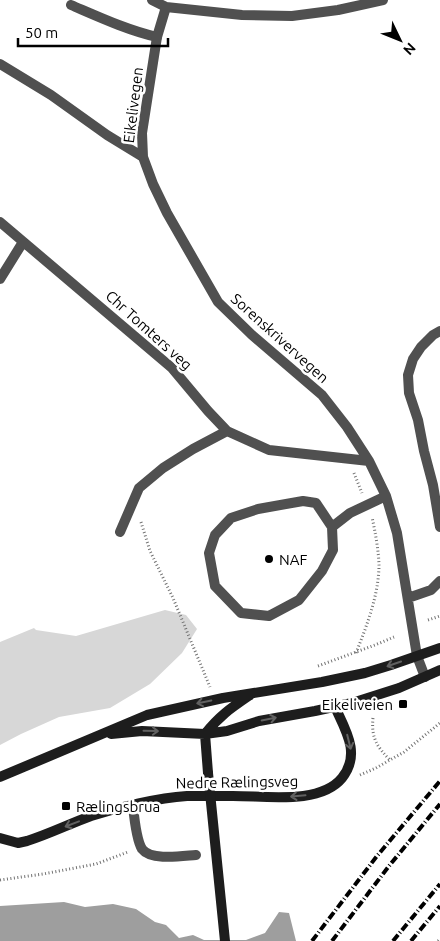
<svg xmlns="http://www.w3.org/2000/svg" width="440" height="941" viewBox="0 0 440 941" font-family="Ubuntu,sans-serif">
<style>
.green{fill:#d7d7d7}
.water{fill:#9e9e9e}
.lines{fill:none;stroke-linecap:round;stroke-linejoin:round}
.path{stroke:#727272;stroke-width:3;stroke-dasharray:1 2.5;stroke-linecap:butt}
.service{stroke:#505050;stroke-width:10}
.minor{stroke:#505050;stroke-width:10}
.secondary{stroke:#1d1d1d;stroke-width:10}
.rail{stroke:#000;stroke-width:4;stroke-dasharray:8 2.5 1 2.5;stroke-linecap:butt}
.secondary-bridge{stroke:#1d1d1d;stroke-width:10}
.oneway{stroke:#616161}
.poi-dot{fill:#000;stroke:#fff;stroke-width:2}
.labels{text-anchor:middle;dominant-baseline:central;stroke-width:5;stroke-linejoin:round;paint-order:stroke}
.street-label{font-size:15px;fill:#000;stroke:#fff}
.poi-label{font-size:15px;fill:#000;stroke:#fff;text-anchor:start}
</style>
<rect width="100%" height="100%" fill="#fff"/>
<path class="green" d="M 165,610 L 186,615 L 197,629 L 182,653 L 150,684 L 110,708 L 59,717 L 21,734 L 0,745 L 0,642 L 34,628 L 36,630 L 76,636 Z"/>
<path class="water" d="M 64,902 L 85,907 L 113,904 L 136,909 L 155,922 L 166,925 L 179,938 L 193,935 L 204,940 L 246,940 L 265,933 L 279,912 L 289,913 L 296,941 L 0,941 L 0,906 Z"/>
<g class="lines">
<path class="path" d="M 354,473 L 362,493
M 141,522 L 150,551 L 173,598 L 210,687
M 428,620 L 440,616
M 356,653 C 367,625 378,597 379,567 C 379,552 375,531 372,517
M 318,666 L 375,645 L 394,637
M 373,718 C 371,738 377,747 391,761
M 360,775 L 376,768 L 404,752 L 440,723
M 0,880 L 43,874 L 96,864 L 128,852
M 438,941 L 440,939"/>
<path class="service" d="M 71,5 C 99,17 127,30 157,37
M 133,806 C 134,816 137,841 142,849 C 151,861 182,856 196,855"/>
<path class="minor" d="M 152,0 L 166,7
M 0,64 L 51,95 L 107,135 L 143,157 L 153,184 L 167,213 L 218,302 L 252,335 L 322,395 L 347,427 L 369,461 L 386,496 L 397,533 L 417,656 L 425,677
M 143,157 L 142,133 L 157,37 L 166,7 L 242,15 L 292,16 L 338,10 L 383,0
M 0,222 L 172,368 L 208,411 L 227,431 L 269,450 L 369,461
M 0,279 L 23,242
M 440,331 L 433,335 L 421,347 L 413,359 L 408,375 L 409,393 L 418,420 L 424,451 L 433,485 L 440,527
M 303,501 L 316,503 L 332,527 L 333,550 L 322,571 L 299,600 L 269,616 L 241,613 L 215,586 L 209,553 L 215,535 L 231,518 L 258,509 Z
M 332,527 L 350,513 L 386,496
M 120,532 L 139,488 L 163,468 L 193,449 L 227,431
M 408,598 L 431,590 L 440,581"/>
<path class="secondary" d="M 111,734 L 142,731 L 205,734 L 227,731 L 259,721 L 315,711 L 352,703 L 399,688 L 440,670
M 208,773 L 205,734 C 219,716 231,708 250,695
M 0,777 L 147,715 L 223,698 L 322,682 L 365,673 L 391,665 L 440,648
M 0,838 L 18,843 L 27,841 C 49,834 69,824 91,816 C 119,807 158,798 187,796 C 201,796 215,796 229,796 C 262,795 319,806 342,778 C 361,754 346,731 335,707"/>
<path class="rail" d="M 312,941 L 377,856 L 440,781
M 332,941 L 389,866 L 440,804
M 393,941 L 440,884
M 411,941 L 440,906"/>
<path class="secondary-bridge" d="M 208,773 L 225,941"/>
</g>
<defs><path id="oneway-shaft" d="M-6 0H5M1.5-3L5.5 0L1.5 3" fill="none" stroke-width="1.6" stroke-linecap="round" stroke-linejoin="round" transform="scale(1.25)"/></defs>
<g class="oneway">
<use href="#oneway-shaft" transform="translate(394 664) rotate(161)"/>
<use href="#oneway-shaft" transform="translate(204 702) rotate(168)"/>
<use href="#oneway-shaft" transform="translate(269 719) rotate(-11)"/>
<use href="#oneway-shaft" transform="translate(151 731) rotate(1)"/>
<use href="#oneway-shaft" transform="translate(349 742) rotate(76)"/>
<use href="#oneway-shaft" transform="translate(298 796) rotate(175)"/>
<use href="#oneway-shaft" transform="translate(72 824) rotate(159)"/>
</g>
<g class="poi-dot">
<circle cx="269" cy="559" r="5"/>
<rect x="398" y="699" width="10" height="10" rx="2.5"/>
<rect x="61" y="801" width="10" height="10" rx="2.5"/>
</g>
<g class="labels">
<g class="street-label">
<text transform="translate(133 105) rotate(-83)">Eikelivegen</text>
<text transform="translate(149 330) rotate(42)">Chr Tomters veg</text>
<text transform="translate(280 338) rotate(42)">Sorenskrivervegen</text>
<text transform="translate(237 782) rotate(-1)">Nedre Rælingsveg</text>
</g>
<g class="poi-label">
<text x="279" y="559">NAF</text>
<text x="393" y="704" text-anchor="end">Eikeliveien</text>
<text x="76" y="806">Rælingsbrua</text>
</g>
</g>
<g transform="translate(400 40) rotate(133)" stroke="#ffffff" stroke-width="4" paint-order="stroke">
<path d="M0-4L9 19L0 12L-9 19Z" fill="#000000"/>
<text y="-8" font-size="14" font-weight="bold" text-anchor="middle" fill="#000000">N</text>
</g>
<path d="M18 38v8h150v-8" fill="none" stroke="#000000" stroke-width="2.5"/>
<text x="25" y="38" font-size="15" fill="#000000" stroke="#ffffff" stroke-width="4" paint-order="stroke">50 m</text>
</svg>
